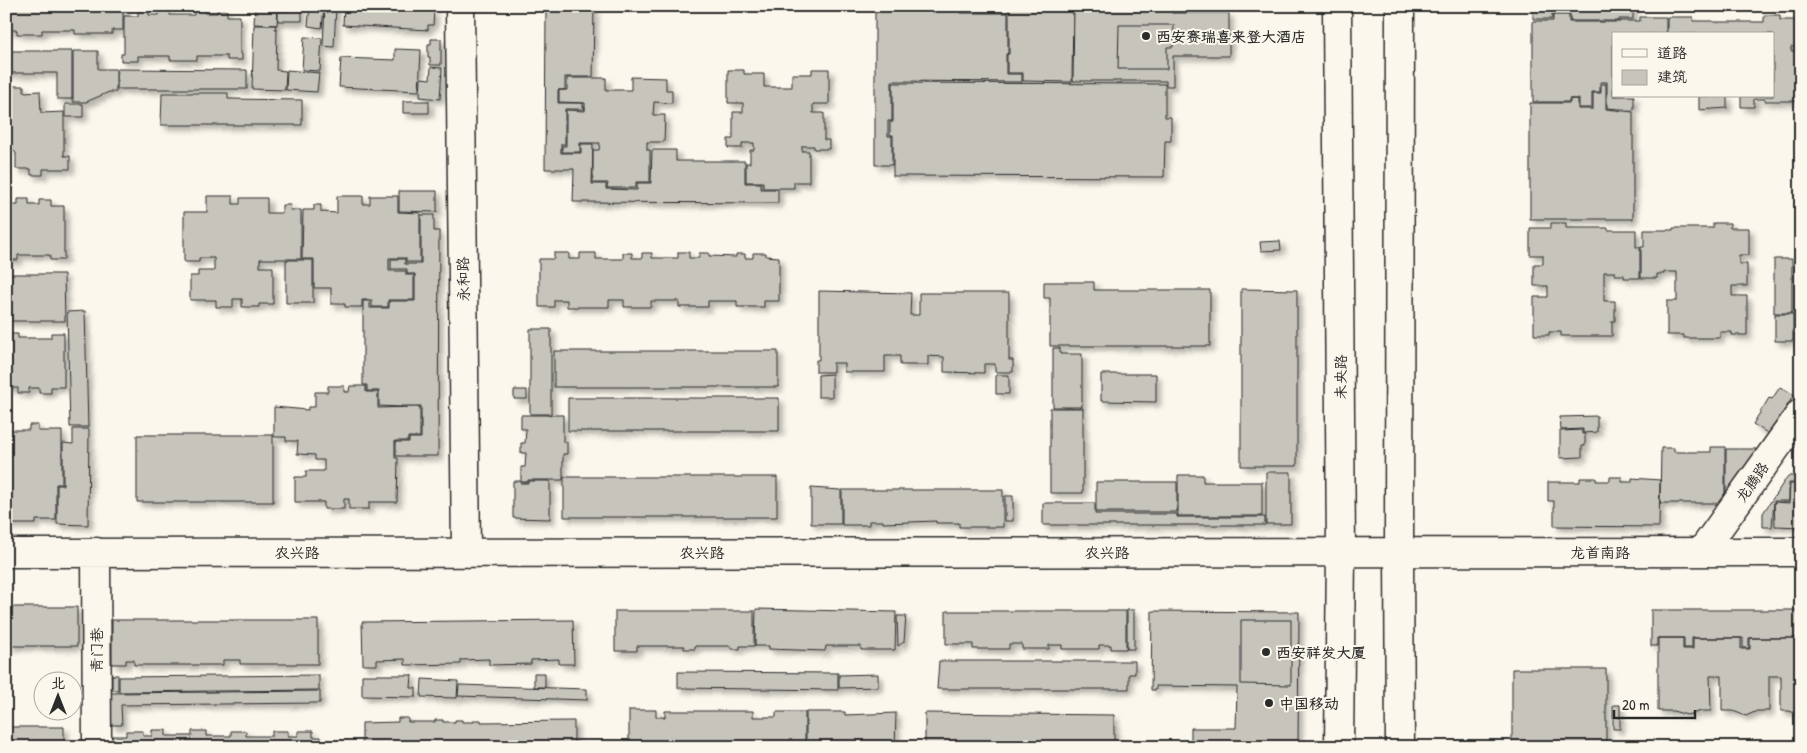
<svg xmlns="http://www.w3.org/2000/svg" width="1807" height="753" viewBox="0 0 1807 753" font-family="'Patrick Hand','LXGW WenKai TC',sans-serif">
<style>
.building{fill:#c7c4bc;stroke:#2b2b2b;filter:url(#shadow)}
.lines{fill:none;stroke-linecap:round;stroke-linejoin:round}
.minor-casing{stroke:#2b2b2b;stroke-width:31}
.major-casing{stroke:#2b2b2b;stroke-width:31}
.minor{stroke:#fbf7ec;stroke-width:28}
.major{stroke:#fbf7ec;stroke-width:28}
.poi-dot{fill:#2b2b2b;stroke:#fbf7ec;stroke-width:2}
.labels{text-anchor:middle;dominant-baseline:central;stroke-width:4;stroke-linejoin:round;paint-order:stroke}
.poi-label{font-size:15px;font-weight:bold;fill:#2b2b2b;stroke:#fbf7ec;text-anchor:start}
.street-label{font-size:15px;fill:#2b2b2b;stroke:#fbf7ec}
</style>
<defs>
<filter id="shadow"><feDropShadow dx="4.5" dy="4.5" stdDeviation="2.5" flood-color="#0004"/></filter>
</defs>
<rect width="100%" height="100%" fill="#fbf7ec"/>
<filter id="ink" filterUnits="userSpaceOnUse"><feTurbulence type="fractalNoise" baseFrequency=".02" numOctaves="2"/><feDisplacementMap in="SourceGraphic" scale="10" xChannelSelector="R" yChannelSelector="G"/><feConvolveMatrix kernelMatrix="1 2 1 2 8 2 1 2 1" color-interpolation-filters="sRGB"/></filter>
<g filter="url(#ink)">
<path class="building" d="M 6,6 L 123,6 L 123,30 L 112,30 L 112,34 L 75,34 L 75,30 L 42,30 L 42,34 L 17,34 L 17,30 L 6,30 Z
M 255,6 L 278,6 L 277,25 L 254,24 Z
M 310,6 L 324,7 L 322,28 L 308,26 Z
M 325,6 L 336,6 L 334,47 L 323,46 Z
M 344,6 L 424,6 L 424,11 L 434,11 L 433,25 L 428,25 L 428,30 L 343,25 Z
M 546,6 L 594,6 L 593,77 L 565,77 L 565,90 L 558,90 L 558,103 L 583,103 L 583,107 L 585,107 L 585,109 L 565,109 L 565,144 L 561,144 L 561,153 L 581,153 L 581,144 L 593,144 L 592,184 L 606,184 L 606,189 L 637,190 L 637,183 L 651,183 L 652,150 L 676,150 L 676,161 L 745,161 L 745,183 L 761,183 L 761,189 L 778,189 L 778,203 L 573,202 L 574,169 L 545,169 Z
M 875,6 L 960,6 L 960,13 L 1008,13 L 1008,54 L 1006,54 L 1006,74 L 1022,74 L 1022,82 L 892,81 L 892,121 L 888,121 L 888,136 L 892,136 L 892,165 L 875,165 Z
M 1009,6 L 1073,6 L 1072,82 L 1023,81 L 1023,73 L 1007,73 L 1007,54 L 1009,54 Z
M 1074,6 L 1172,6 L 1172,13 L 1229,13 L 1229,56 L 1173,56 L 1173,86 L 1166,86 L 1166,81 L 1073,81 Z
M 1533,6 L 1633,6 L 1633,19 L 1619,19 L 1619,21 L 1570,21 L 1570,14 L 1552,14 L 1552,19 L 1533,19 Z
M 289,7 L 302,7 L 302,21 L 278,21 L 278,11 L 289,11 Z
M 159,10 L 170,10 L 170,15 L 194,15 L 194,10 L 205,10 L 205,13 L 217,13 L 217,10 L 227,10 L 227,16 L 240,16 L 240,54 L 242,54 L 242,60 L 227,60 L 227,56 L 197,56 L 197,60 L 170,60 L 170,56 L 138,56 L 138,61 L 121,61 L 121,54 L 124,54 L 124,16 L 138,16 L 138,11 L 149,11 L 149,15 L 159,15 Z
M 1553,15 L 1569,15 L 1569,22 L 1620,22 L 1620,21 L 1640,21 L 1640,17 L 1666,17 L 1666,34 L 1613,34 L 1613,96 L 1634,96 L 1634,110 L 1607,108 L 1607,82 L 1600,82 L 1600,92 L 1592,92 L 1592,108 L 1579,108 L 1579,99 L 1569,99 L 1569,102 L 1533,102 L 1533,21 L 1553,21 Z
M 1764,15 L 1780,15 L 1780,20 L 1801,20 L 1801,47 L 1791,47 L 1791,51 L 1798,51 L 1798,55 L 1801,55 L 1801,101 L 1765,101 L 1765,99 L 1754,99 L 1754,107 L 1741,107 L 1741,96 L 1773,96 L 1773,34 L 1667,34 L 1667,17 L 1693,17 L 1693,21 L 1713,21 L 1713,22 L 1764,22 Z
M 254,25 L 276,25 L 275,29 L 277,29 L 276,70 L 286,71 L 285,90 L 252,89 Z
M 1119,25 L 1174,25 L 1173,47 L 1167,47 L 1167,69 L 1118,69 Z
M 304,37 L 322,38 L 320,71 L 302,70 Z
M 431,39 L 441,39 L 441,65 L 430,65 L 430,57 L 428,57 L 428,44 L 431,44 Z
M 395,49 L 421,50 L 419,91 L 339,87 L 341,58 L 395,60 Z
M 6,51 L 72,51 L 72,99 L 57,99 L 57,73 L 6,73 Z
M 73,51 L 98,51 L 98,69 L 116,69 L 116,92 L 109,92 L 86,102 L 73,102 Z
M 431,67 L 442,68 L 440,99 L 420,97 L 421,78 L 430,79 Z
M 117,69 L 247,70 L 247,89 L 117,89 Z
M 812,69 L 829,69 L 829,104 L 813,104 L 813,113 L 824,113 L 824,140 L 829,140 L 829,149 L 814,149 L 814,146 L 802,146 L 802,151 L 809,151 L 809,182 L 794,182 L 794,188 L 763,188 L 763,182 L 746,182 L 746,163 L 750,163 L 750,150 L 754,150 L 754,143 L 742,143 L 742,148 L 728,148 L 728,139 L 733,139 L 733,112 L 743,112 L 743,103 L 728,103 L 728,70 L 744,70 L 744,74 L 764,74 L 764,87 L 792,87 L 792,74 L 812,74 Z
M 287,70 L 319,73 L 317,92 L 286,90 Z
M 631,77 L 666,78 L 666,90 L 672,90 L 672,103 L 654,102 L 653,115 L 665,115 L 664,142 L 647,142 L 647,150 L 650,150 L 650,182 L 636,182 L 636,188 L 607,188 L 608,183 L 593,183 L 593,150 L 599,150 L 600,143 L 580,143 L 580,152 L 562,152 L 562,146 L 566,146 L 566,110 L 585,111 L 585,103 L 559,102 L 559,90 L 567,90 L 567,78 L 606,78 L 606,90 L 631,90 Z
M 893,83 L 1165,84 L 1165,117 L 1171,117 L 1171,141 L 1165,141 L 1164,177 L 893,176 L 893,135 L 890,135 L 890,122 L 893,122 Z
M 1601,84 L 1606,84 L 1606,109 L 1633,112 L 1633,219 L 1530,219 L 1530,103 L 1570,103 L 1570,99 L 1578,99 L 1578,109 L 1593,109 L 1593,93 L 1601,93 Z
M 6,86 L 24,86 L 24,92 L 40,91 L 41,113 L 64,112 L 64,156 L 70,156 L 70,169 L 43,169 L 43,175 L 31,175 L 31,169 L 16,169 L 16,153 L 6,143 Z
M 162,93 L 228,93 L 228,99 L 302,100 L 302,125 L 161,125 Z
M 1699,96 L 1727,96 L 1727,108 L 1699,110 Z
M 403,101 L 429,101 L 429,113 L 403,113 Z
M 65,104 L 83,104 L 83,117 L 65,117 Z
M 399,191 L 437,191 L 437,212 L 399,211 Z
M 207,196 L 233,196 L 233,204 L 240,204 L 240,198 L 267,198 L 267,213 L 282,213 L 282,205 L 291,205 L 290,210 L 301,210 L 301,259 L 260,259 L 260,267 L 273,267 L 273,304 L 259,304 L 259,307 L 242,307 L 242,299 L 233,299 L 233,307 L 216,307 L 216,300 L 190,300 L 190,276 L 198,276 L 198,271 L 214,271 L 214,258 L 199,258 L 199,262 L 184,262 L 184,212 L 207,212 Z
M 337,196 L 363,196 L 363,204 L 370,204 L 370,196 L 398,196 L 398,212 L 420,213 L 420,262 L 406,262 L 406,258 L 389,258 L 389,271 L 406,271 L 406,275 L 414,275 L 414,300 L 388,300 L 388,307 L 372,307 L 372,300 L 362,300 L 362,307 L 345,307 L 345,304 L 331,304 L 331,288 L 314,288 L 314,259 L 302,259 L 303,210 L 314,210 L 314,205 L 321,205 L 321,212 L 337,213 Z
M 18,199 L 29,199 L 29,205 L 39,205 L 39,200 L 51,200 L 51,206 L 64,206 L 64,260 L 50,260 L 50,255 L 18,255 L 18,260 L 6,260 L 6,205 L 18,205 Z
M 421,215 L 434,215 L 434,231 L 439,231 L 438,456 L 396,456 L 396,442 L 409,442 L 409,438 L 421,438 L 421,406 L 401,406 L 401,407 L 379,406 L 379,391 L 367,391 L 367,385 L 363,385 L 363,301 L 370,301 L 370,308 L 389,308 L 389,301 L 415,301 L 415,274 L 407,274 L 407,269 L 391,269 L 391,259 L 405,259 L 405,264 L 421,264 Z
M 1551,223 L 1566,223 L 1566,228 L 1608,228 L 1608,230 L 1636,230 L 1636,247 L 1640,247 L 1640,278 L 1624,278 L 1624,275 L 1615,275 L 1615,272 L 1604,272 L 1604,301 L 1615,301 L 1615,321 L 1612,321 L 1612,336 L 1561,336 L 1561,332 L 1549,332 L 1549,335 L 1534,335 L 1534,297 L 1548,297 L 1548,286 L 1534,286 L 1534,264 L 1543,264 L 1543,255 L 1530,255 L 1530,228 L 1551,228 Z
M 1713,223 L 1730,223 L 1730,228 L 1749,228 L 1749,255 L 1739,255 L 1739,264 L 1747,264 L 1747,286 L 1732,286 L 1732,296 L 1747,296 L 1747,335 L 1732,335 L 1732,332 L 1720,332 L 1720,338 L 1684,338 L 1684,335 L 1667,335 L 1667,301 L 1677,301 L 1677,272 L 1664,272 L 1664,274 L 1657,274 L 1657,278 L 1641,278 L 1641,247 L 1644,247 L 1644,230 L 1673,230 L 1673,228 L 1713,228 Z
M 1280,241 L 1281,250 L 1261,251 L 1260,242 Z
M 678,252 L 689,252 L 689,258 L 699,258 L 699,253 L 709,253 L 709,256 L 736,257 L 736,254 L 745,254 L 745,258 L 753,258 L 753,253 L 766,253 L 766,256 L 779,257 L 779,301 L 764,301 L 764,307 L 737,307 L 737,301 L 708,301 L 708,307 L 679,307 L 679,301 L 651,301 L 651,307 L 624,307 L 624,300 L 609,300 L 609,307 L 567,307 L 567,300 L 554,300 L 554,307 L 539,307 L 539,259 L 554,259 L 554,253 L 569,253 L 569,259 L 580,259 L 580,253 L 596,253 L 596,259 L 623,259 L 623,253 L 632,253 L 632,258 L 642,258 L 642,253 L 652,253 L 652,258 L 678,258 Z
M 1774,259 L 1792,259 L 1792,313 L 1774,313 Z
M 286,260 L 313,260 L 313,303 L 286,303 Z
M 6,274 L 64,274 L 65,321 L 6,321 Z
M 1044,282 L 1094,282 L 1094,290 L 1210,290 L 1210,346 L 1050,346 L 1050,298 L 1044,298 Z
M 1241,289 L 1297,290 L 1297,466 L 1241,466 Z
M 819,291 L 911,293 L 910,315 L 919,315 L 919,293 L 1009,293 L 1009,360 L 1013,360 L 1013,372 L 995,372 L 995,364 L 984,364 L 984,373 L 944,372 L 944,357 L 928,356 L 928,365 L 900,365 L 900,356 L 885,356 L 885,372 L 844,372 L 844,363 L 833,363 L 833,372 L 816,372 L 816,360 L 819,360 Z
M 85,311 L 88,427 L 70,427 L 67,312 Z
M 1775,314 L 1793,314 L 1793,341 L 1775,341 Z
M 530,329 L 551,329 L 551,414 L 530,414 Z
M 51,333 L 64,333 L 64,387 L 51,387 L 51,393 L 39,393 L 39,388 L 29,388 L 29,393 L 18,393 L 18,388 L 6,388 L 6,334 L 18,334 L 18,338 L 51,338 Z
M 1053,348 L 1060,348 L 1060,354 L 1082,354 L 1082,407 L 1053,407 Z
M 554,351 L 778,351 L 778,387 L 554,387 Z
M 832,374 L 832,397 L 818,397 L 818,375 Z
M 1101,374 L 1156,374 L 1156,402 L 1101,401 Z
M 996,375 L 1009,375 L 1009,394 L 996,394 Z
M 328,386 L 344,386 L 344,392 L 349,392 L 350,386 L 366,386 L 366,392 L 378,392 L 378,408 L 420,407 L 420,437 L 408,437 L 408,441 L 395,441 L 395,458 L 398,458 L 397,502 L 369,502 L 369,509 L 349,509 L 349,499 L 344,499 L 344,509 L 324,509 L 324,502 L 295,502 L 295,477 L 306,477 L 306,471 L 324,471 L 324,460 L 315,460 L 315,455 L 297,454 L 298,441 L 286,441 L 286,437 L 274,437 L 274,407 L 308,410 L 308,407 L 315,407 L 315,392 L 328,392 Z
M 1780,387 L 1794,395 L 1769,434 L 1753,424 L 1769,398 L 1772,399 Z
M 514,390 L 527,390 L 527,399 L 514,399 Z
M 568,398 L 779,398 L 779,431 L 568,431 Z
M 1050,408 L 1083,408 L 1083,493 L 1050,493 Z
M 521,415 L 563,415 L 563,442 L 567,442 L 567,454 L 563,454 L 563,480 L 528,480 L 528,482 L 521,482 L 521,467 L 525,467 L 526,453 L 521,453 L 521,443 L 525,443 L 526,429 L 521,429 Z
M 1597,416 L 1597,432 L 1583,433 L 1583,429 L 1561,430 L 1560,417 Z
M 29,425 L 38,425 L 38,431 L 62,431 L 62,484 L 56,484 L 56,520 L 36,520 L 36,524 L 6,524 L 8,430 L 29,430 Z
M 73,429 L 89,429 L 88,525 L 57,524 L 57,485 L 63,485 L 63,443 L 73,444 Z
M 1582,430 L 1582,434 L 1585,434 L 1585,446 L 1582,446 L 1582,457 L 1560,458 L 1560,431 Z
M 137,435 L 273,435 L 273,502 L 137,502 Z
M 1711,447 L 1725,447 L 1725,503 L 1660,503 L 1661,448 L 1674,448 L 1674,452 L 1711,452 Z
M 1726,449 L 1756,449 L 1757,451 L 1726,495 Z
M 1266,472 L 1291,472 L 1291,524 L 1266,524 Z
M 1178,475 L 1203,475 L 1203,482 L 1262,482 L 1262,516 L 1178,516 Z
M 1788,476 L 1799,476 L 1799,483 L 1789,483 L 1789,501 L 1774,501 L 1772,527 L 1763,527 L 1763,513 Z
M 564,477 L 777,477 L 777,517 L 564,517 Z
M 1610,477 L 1622,477 L 1622,482 L 1632,482 L 1632,478 L 1660,480 L 1659,527 L 1554,526 L 1554,501 L 1548,501 L 1548,482 L 1580,482 L 1580,478 L 1596,478 L 1596,481 L 1610,481 Z
M 513,481 L 520,481 L 520,483 L 529,483 L 529,481 L 550,481 L 550,519 L 513,518 Z
M 1096,482 L 1177,482 L 1177,512 L 1096,512 Z
M 1790,484 L 1801,484 L 1801,527 L 1775,526 L 1774,502 L 1789,503 Z
M 811,488 L 841,490 L 841,524 L 811,524 Z
M 842,490 L 1003,490 L 1003,527 L 959,527 L 959,523 L 936,523 L 936,521 L 883,523 L 883,521 L 869,521 L 869,525 L 842,525 Z
M 1005,496 L 1013,496 L 1013,521 L 1005,521 Z
M 1043,503 L 1095,503 L 1095,514 L 1177,514 L 1177,517 L 1265,517 L 1265,525 L 1043,525 Z
M 9,607 L 77,607 L 77,646 L 9,646 Z
M 756,609 L 896,612 L 895,650 L 861,650 L 861,646 L 826,646 L 825,651 L 769,649 L 769,646 L 755,646 Z
M 1127,610 L 1134,610 L 1134,649 L 1127,649 Z
M 1651,610 L 1801,610 L 1801,648 L 1801,638 L 1749,638 L 1749,648 L 1743,648 L 1743,638 L 1692,638 L 1692,648 L 1684,648 L 1684,638 L 1657,638 L 1657,646 L 1651,646 Z
M 615,611 L 754,611 L 754,646 L 740,646 L 740,649 L 731,649 L 731,646 L 695,646 L 695,649 L 684,649 L 684,646 L 637,646 L 637,651 L 615,651 Z
M 946,611 L 1126,611 L 1126,649 L 1111,649 L 1111,645 L 1099,645 L 1099,649 L 1062,649 L 1062,645 L 1049,645 L 1049,649 L 1022,649 L 1022,644 L 1009,644 L 1009,649 L 973,649 L 973,644 L 946,644 Z
M 1152,611 L 1299,612 L 1298,747 L 1191,747 L 1191,728 L 1236,728 L 1237,687 L 1156,686 L 1156,690 L 1151,690 Z
M 897,616 L 906,616 L 904,642 L 898,646 Z
M 112,620 L 318,620 L 318,664 L 240,664 L 240,660 L 223,660 L 223,665 L 134,665 L 134,660 L 126,660 L 126,664 L 112,664 Z
M 573,620 L 574,664 L 559,664 L 559,659 L 531,660 L 531,664 L 489,665 L 489,659 L 461,660 L 461,664 L 405,665 L 405,659 L 377,660 L 377,665 L 363,665 L 362,622 Z
M 1241,620 L 1291,620 L 1291,685 L 1241,684 Z
M 1658,638 L 1683,638 L 1683,649 L 1693,649 L 1693,638 L 1741,638 L 1741,649 L 1750,649 L 1750,638 L 1799,638 L 1801,715 L 1789,711 L 1781,711 L 1781,676 L 1769,676 L 1769,711 L 1757,711 L 1746,716 L 1733,711 L 1722,711 L 1722,676 L 1710,676 L 1711,711 L 1702,711 L 1687,715 L 1673,711 L 1658,711 Z
M 939,661 L 1135,661 L 1135,674 L 1129,674 L 1129,689 L 937,689 Z
M 1512,669 L 1606,669 L 1606,747 L 1512,747 Z
M 678,672 L 838,673 L 838,690 L 678,688 Z
M 534,673 L 545,673 L 545,687 L 534,687 Z
M 878,674 L 878,687 L 839,688 L 839,675 Z
M 112,675 L 118,675 L 118,690 L 112,690 Z
M 319,675 L 319,690 L 119,692 L 119,677 Z
M 362,675 L 412,675 L 411,688 L 416,688 L 416,697 L 362,696 Z
M 422,679 L 458,681 L 457,698 L 421,697 Z
M 459,685 L 587,689 L 587,700 L 458,696 Z
M 320,691 L 320,703 L 121,705 L 122,725 L 111,725 L 110,693 Z
M 1613,705 L 1620,705 L 1620,729 L 1613,729 Z
M 629,710 L 656,710 L 656,717 L 665,717 L 665,711 L 753,711 L 753,717 L 776,717 L 776,712 L 805,712 L 805,747 L 629,747 Z
M 806,712 L 845,712 L 845,715 L 896,713 L 895,747 L 806,747 Z
M 925,713 L 1114,715 L 1114,747 L 925,747 Z
M 398,718 L 408,718 L 408,722 L 435,722 L 435,720 L 443,720 L 443,722 L 455,722 L 455,720 L 462,720 L 462,722 L 474,722 L 474,720 L 481,720 L 481,722 L 574,721 L 574,747 L 362,747 L 362,723 L 398,722 Z
M 6,727 L 64,727 L 64,747 L 6,747 Z
M 152,730 L 166,730 L 166,736 L 192,736 L 192,731 L 206,731 L 206,736 L 231,736 L 231,731 L 246,731 L 246,736 L 272,736 L 272,731 L 288,731 L 288,736 L 298,736 L 298,731 L 313,731 L 313,737 L 321,737 L 321,747 L 112,747 L 112,736 L 126,736 L 126,731 L 143,731 L 143,736 L 152,736 Z"/>
<g class="lines">
<defs>
<path id="minor" d="M 460,6 L 466,551
M 1702,551 L 1801,413
M 96,552 L 97,747
M 6,553 L 1801,552"/>
<path id="major" d="M 1337,6 L 1341,552 L 1339,747
M 1400,6 L 1399,552 L 1400,747"/>
</defs>
<use href="#minor" class="minor-casing"/>
<use href="#major" class="major-casing"/>
<use href="#minor" class="minor"/>
<use href="#major" class="major"/>
</g>
</g>
<g class="poi-dot">
<circle cx="1146" cy="36" r="5"/>
<circle cx="1266" cy="652" r="5"/>
<circle cx="1269" cy="703" r="5"/>
</g>
<g class="labels">
<g class="poi-label">
<text x="1156" y="36">西安赛瑞喜来登大酒店</text>
<text x="1276" y="652">西安祥发大厦</text>
<text x="1279" y="703">中国移动</text>
</g>
<g class="street-label">
<text transform="translate(463 279) rotate(-91)">永和路</text>
<text transform="translate(1340 377) rotate(-90)">未央路</text>
<text transform="translate(1752 482) rotate(-55)">龙腾路</text>
<text x="297" y="552">农兴路</text>
<text x="702" y="552">农兴路</text>
<text x="1107" y="552">农兴路</text>
<text x="1600" y="552">龙首南路</text>
<text transform="translate(96 650) rotate(-90)">青门巷</text>
</g>
</g>
<rect width="1807" height="753" fill="none" stroke="#fbf7ec" stroke-width="25"/>
<rect x="12" y="12" width="1782" height="728" fill="none" stroke="#2b2b2b" stroke-width="2" filter="url(#ink)"/>
<rect x="1612" y="32" width="162" height="65" fill="#fbf7ec" stroke="#a8a59f"/>
<rect x="1622" y="49" width="25" height="8" fill="#fbf7ec" stroke="#a8a59f"/>
<text x="1657" y="58" font-size="15" fill="#2b2b2b">道路</text>
<rect x="1622" y="70" width="25" height="15" fill="#c7c4bc" stroke="#a8a59f"/>
<text x="1657" y="82" font-size="15" fill="#2b2b2b">建筑</text>
<g transform="translate(58 696)"><circle r="24" fill="#fbf7ec" stroke="#a8a59f"/>
<path d="M0-4L9 19L0 12L-9 19Z" fill="#2b2b2b"/>
<text y="-8" font-size="14" font-weight="bold" text-anchor="middle" fill="#2b2b2b">北</text>
</g>
<path d="M1614 710v8h81v-8" fill="none" stroke="#2b2b2b" stroke-width="2.5"/>
<text x="1622" y="710" font-size="15" fill="#2b2b2b" stroke="#fbf7ec" stroke-width="4" paint-order="stroke">20 m</text>
</svg>
